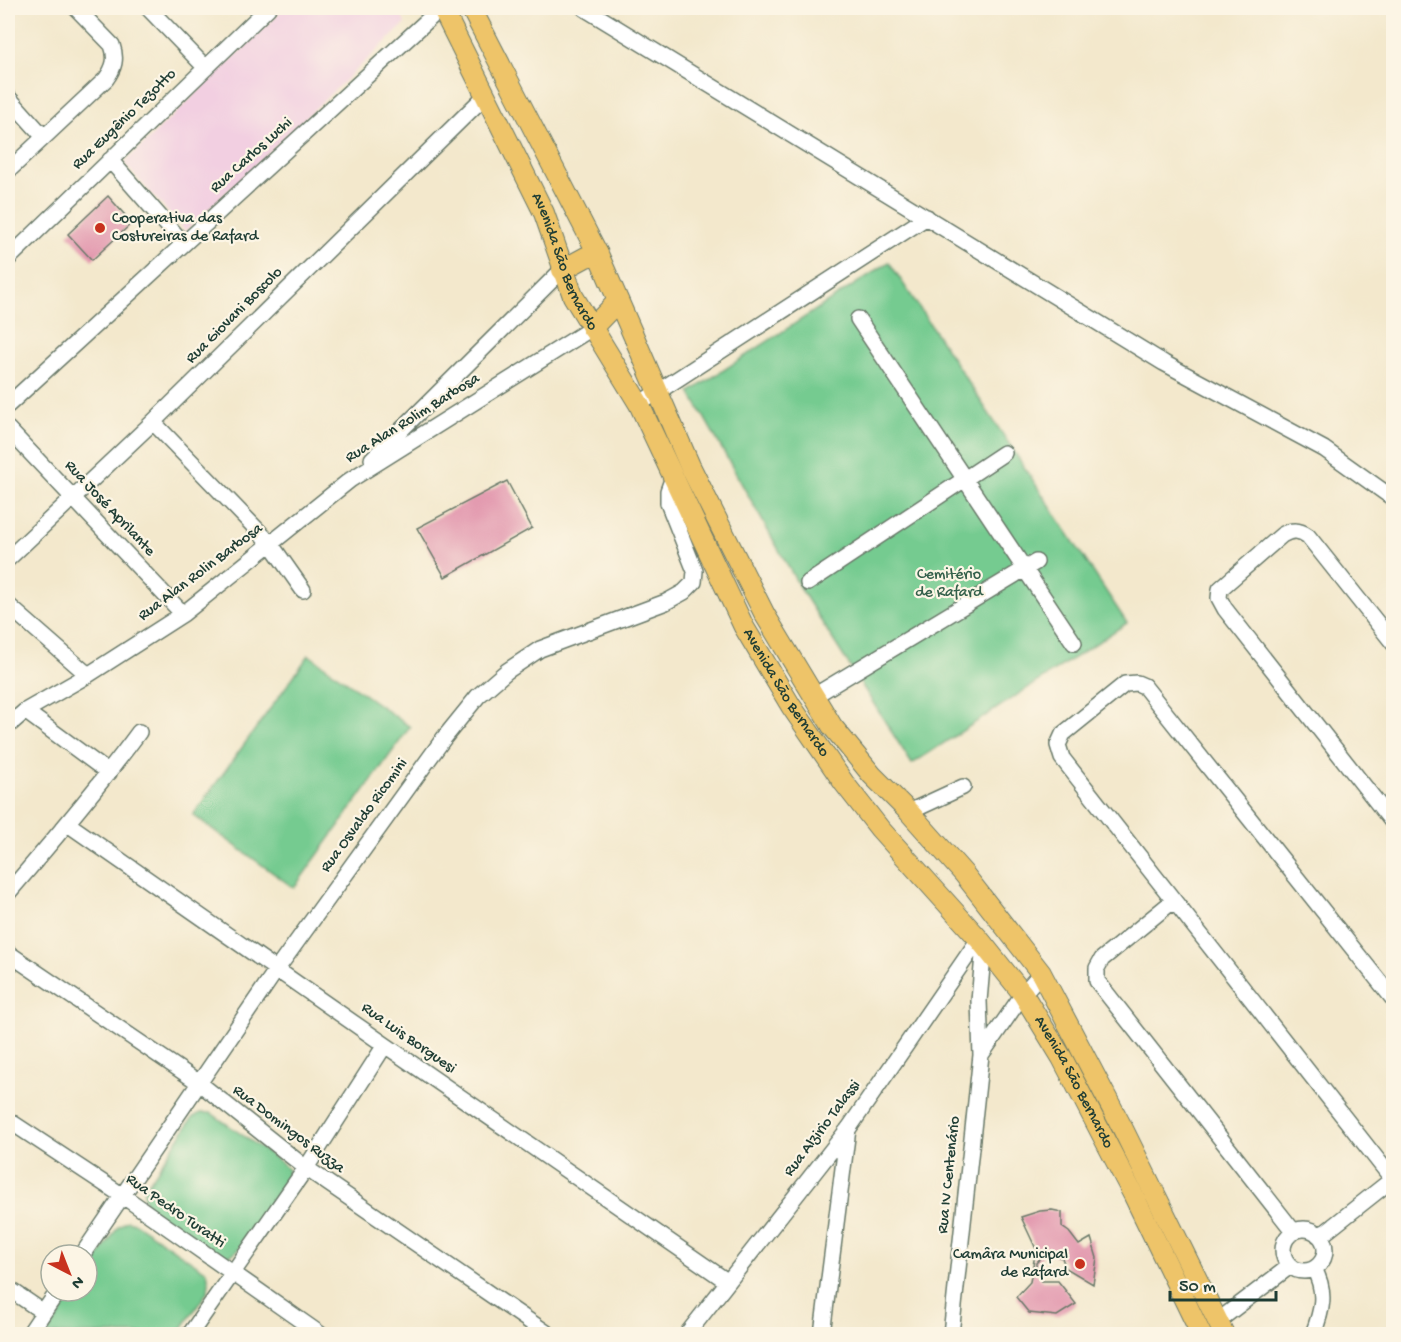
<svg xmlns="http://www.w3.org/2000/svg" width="1401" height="1342" viewBox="0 0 1401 1342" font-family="'Gochi Hand',sans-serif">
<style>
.built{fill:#f2cfe1}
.green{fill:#74cb90;stroke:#4a8462;stroke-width:1.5}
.building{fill:#e08fa9}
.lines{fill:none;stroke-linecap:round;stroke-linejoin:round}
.minor-casing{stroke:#697969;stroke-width:18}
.major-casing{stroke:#697969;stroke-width:22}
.minor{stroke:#fff;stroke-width:15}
.major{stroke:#eec469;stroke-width:20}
.poi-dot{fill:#c8321e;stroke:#fcf5e5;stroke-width:2}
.labels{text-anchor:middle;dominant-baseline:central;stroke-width:4.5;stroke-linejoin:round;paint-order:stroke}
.street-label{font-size:16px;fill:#1f3d34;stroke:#fcf5e5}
.poi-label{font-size:16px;fill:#1f3d34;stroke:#fcf5e5;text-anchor:start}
.park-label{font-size:16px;fill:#34604b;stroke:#fcf5e5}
</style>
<rect width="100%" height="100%" fill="#fcf5e5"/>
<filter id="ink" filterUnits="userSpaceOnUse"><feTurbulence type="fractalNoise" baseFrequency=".0167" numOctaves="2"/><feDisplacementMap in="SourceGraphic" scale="12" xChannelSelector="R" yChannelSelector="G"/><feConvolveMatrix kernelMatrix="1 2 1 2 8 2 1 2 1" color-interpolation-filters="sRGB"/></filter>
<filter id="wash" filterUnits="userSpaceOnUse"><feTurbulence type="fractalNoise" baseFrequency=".008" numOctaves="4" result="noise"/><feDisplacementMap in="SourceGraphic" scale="24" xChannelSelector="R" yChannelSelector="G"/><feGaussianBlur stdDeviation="1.35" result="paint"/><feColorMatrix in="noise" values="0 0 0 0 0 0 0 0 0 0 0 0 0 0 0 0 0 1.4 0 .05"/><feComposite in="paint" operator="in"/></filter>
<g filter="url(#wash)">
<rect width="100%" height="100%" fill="#f3e8cc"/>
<path class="built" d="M 285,8 L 399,8 L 405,24 L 185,231 L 124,163 Z"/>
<path class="green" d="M 889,262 L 1127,623 L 912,764 L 802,591 L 690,392 Z
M 309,655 L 410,727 L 294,888 L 193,815 Z
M 201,1113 L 211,1113 L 282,1163 L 288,1170 L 287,1180 L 239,1249 L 231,1255 L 221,1257 L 150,1209 L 144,1200 L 144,1190 L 193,1117 Z
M 127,1221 L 135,1223 L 207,1272 L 209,1282 L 208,1291 L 178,1334 L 47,1334 L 76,1291 L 87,1291 L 87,1274 L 118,1227 Z"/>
<g id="blocks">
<path class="building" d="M 108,196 L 132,223 L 92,260 L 68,234 Z
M 507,481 L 532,528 L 445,577 L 417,528 Z
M 1052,1210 L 1062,1212 L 1062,1227 L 1069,1232 L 1079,1245 L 1091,1238 L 1097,1258 L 1093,1284 L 1066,1268 L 1062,1258 L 1046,1252 L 1036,1263 L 1036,1271 L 1042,1281 L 1058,1281 L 1076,1304 L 1057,1316 L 1029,1313 L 1016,1297 L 1030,1282 L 1036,1249 L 1021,1217 L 1040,1211 Z"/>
</g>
</g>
<g filter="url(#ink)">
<use href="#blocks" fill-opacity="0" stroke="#697969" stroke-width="1.5"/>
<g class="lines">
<defs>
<path id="minor" d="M 148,8 L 206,68
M 584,8 L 1164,363 L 1324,449 L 1394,499
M 8,97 L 43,136
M 110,160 L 183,243
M 8,171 L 106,79 C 114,68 117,59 112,45 L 76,8
M 8,259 L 268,8
M 858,319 L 1074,643
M 639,404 L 927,217
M 8,405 L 441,8
M 153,422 L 270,543 L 303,590
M 8,429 L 183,614
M 372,459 L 562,270
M 8,559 L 153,422 L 485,96
M 808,583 L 1004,453
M 8,605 L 88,675
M 1394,644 L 1308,536 C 1300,530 1292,529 1282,535 L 1220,589 L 1219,598 L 1225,609 L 1394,824
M 814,696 L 1036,562
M 25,711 L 109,773
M 8,726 L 25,711 L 88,675 L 183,614 L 350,480 L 592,328
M 909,812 L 963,787
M 68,824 L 385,1045 L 728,1282
M 8,893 C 53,841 98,788 139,732
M 1173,901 L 1102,959 L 1097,968 L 1097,981 L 1294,1232
M 8,953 L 198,1082 L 306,1168 L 548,1334
M 1394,1000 L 1144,686 L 1137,683 L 1125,684 L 1063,734 L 1058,745 L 1062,758 L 1394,1181
M 981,1055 L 1023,994 L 1041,973
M 8,1120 L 123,1196 L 320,1334
M1283 1250a21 21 0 1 1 42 0a21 21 0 1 1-42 0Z
M 1318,1235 L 1327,1231 L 1394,1178
M 82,1255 L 277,969 L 444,738 L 478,696 L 507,671 L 540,649 L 666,602 L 684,592 L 694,582 L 695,571 L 668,503 L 668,491 L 673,477
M 8,1288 L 43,1312
M 1218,1321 L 1290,1266
M 29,1334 L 58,1291
M 190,1334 L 306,1168 L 385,1045
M 687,1334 L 849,1128 L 979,939
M 822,1334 L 848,1129
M 951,1334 L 981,1055 L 979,1001 L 984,944
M 1313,1334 C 1322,1311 1327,1292 1314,1269"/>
<g id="major">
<path id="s1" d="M 442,8 L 544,213 L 573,296 L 639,404 L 744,627 L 791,706 L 844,783 L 880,829 L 979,939 L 1023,994 L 1062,1058 L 1133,1194 L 1201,1334"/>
<path d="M 471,8 L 598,254 L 690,466 L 765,615 L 832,726 L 872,775 L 909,812 L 964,874 L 1041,973 L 1123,1129 L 1224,1334"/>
<path d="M 562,270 L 586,257 L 598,254"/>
<path d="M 592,328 L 618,301"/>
</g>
</defs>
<use href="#minor" class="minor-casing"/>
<use href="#major" class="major-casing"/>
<use href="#minor" class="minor"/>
<use href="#major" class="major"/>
</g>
</g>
<g class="poi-dot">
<circle cx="100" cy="228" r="6"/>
<circle cx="1080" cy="1264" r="6"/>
</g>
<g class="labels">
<g class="street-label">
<text transform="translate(125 120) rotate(-44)">Rua Eugênio Tezotto</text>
<text transform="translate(252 156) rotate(-42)">Rua Carlos Luchi</text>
<text stroke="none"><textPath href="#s1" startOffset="282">Avenida São Bernardo</textPath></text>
<text transform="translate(235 316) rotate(-45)">Rua Giovani Boscolo</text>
<text transform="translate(413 419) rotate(-32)">Rua Alan Rolim Barbosa</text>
<text transform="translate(109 509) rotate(47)">Rua José Aprilante</text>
<text transform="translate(201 573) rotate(-37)">Rua Alan Rolin Barbosa</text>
<text stroke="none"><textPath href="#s1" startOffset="768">Avenida São Bernardo</textPath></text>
<text transform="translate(365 816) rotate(-54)">Rua Osvaldo Ricomini</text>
<text transform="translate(408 1039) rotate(35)">Rua Luis Borguesi</text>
<text stroke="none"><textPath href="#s1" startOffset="1254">Avenida São Bernardo</textPath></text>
<text transform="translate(823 1129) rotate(-53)">Rua Alzirio Talassi</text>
<text transform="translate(288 1130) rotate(37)">Rua Domingos Ruzza</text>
<text transform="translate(950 1175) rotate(-84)">Rua IV Centenário</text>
<text transform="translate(175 1212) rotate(35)">Rua Pedro Turatti</text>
</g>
<g class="poi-label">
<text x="112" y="219">Cooperativa das<tspan x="112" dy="18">Costureiras de Rafard</tspan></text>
<text x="1068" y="1255" text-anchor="end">Camâra Municipal<tspan x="1068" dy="18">de Rafard</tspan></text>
</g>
<g class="park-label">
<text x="949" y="575">Cemitério<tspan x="949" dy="18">de Rafard</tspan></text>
</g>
</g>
<rect width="1401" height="1342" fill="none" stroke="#fcf5e5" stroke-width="30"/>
<g transform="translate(69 1273) rotate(138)"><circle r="28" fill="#fcf5e5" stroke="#a4ab9e" stroke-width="1.5"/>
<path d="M0-4.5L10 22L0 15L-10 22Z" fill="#c8321e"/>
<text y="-9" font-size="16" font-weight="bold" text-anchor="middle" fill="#1f3d34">N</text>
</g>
<path d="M1170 1291v9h106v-9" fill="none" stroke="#1f3d34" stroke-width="3"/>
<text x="1179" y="1291" font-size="18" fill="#1f3d34" stroke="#fcf5e5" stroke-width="4.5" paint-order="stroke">50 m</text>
</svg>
